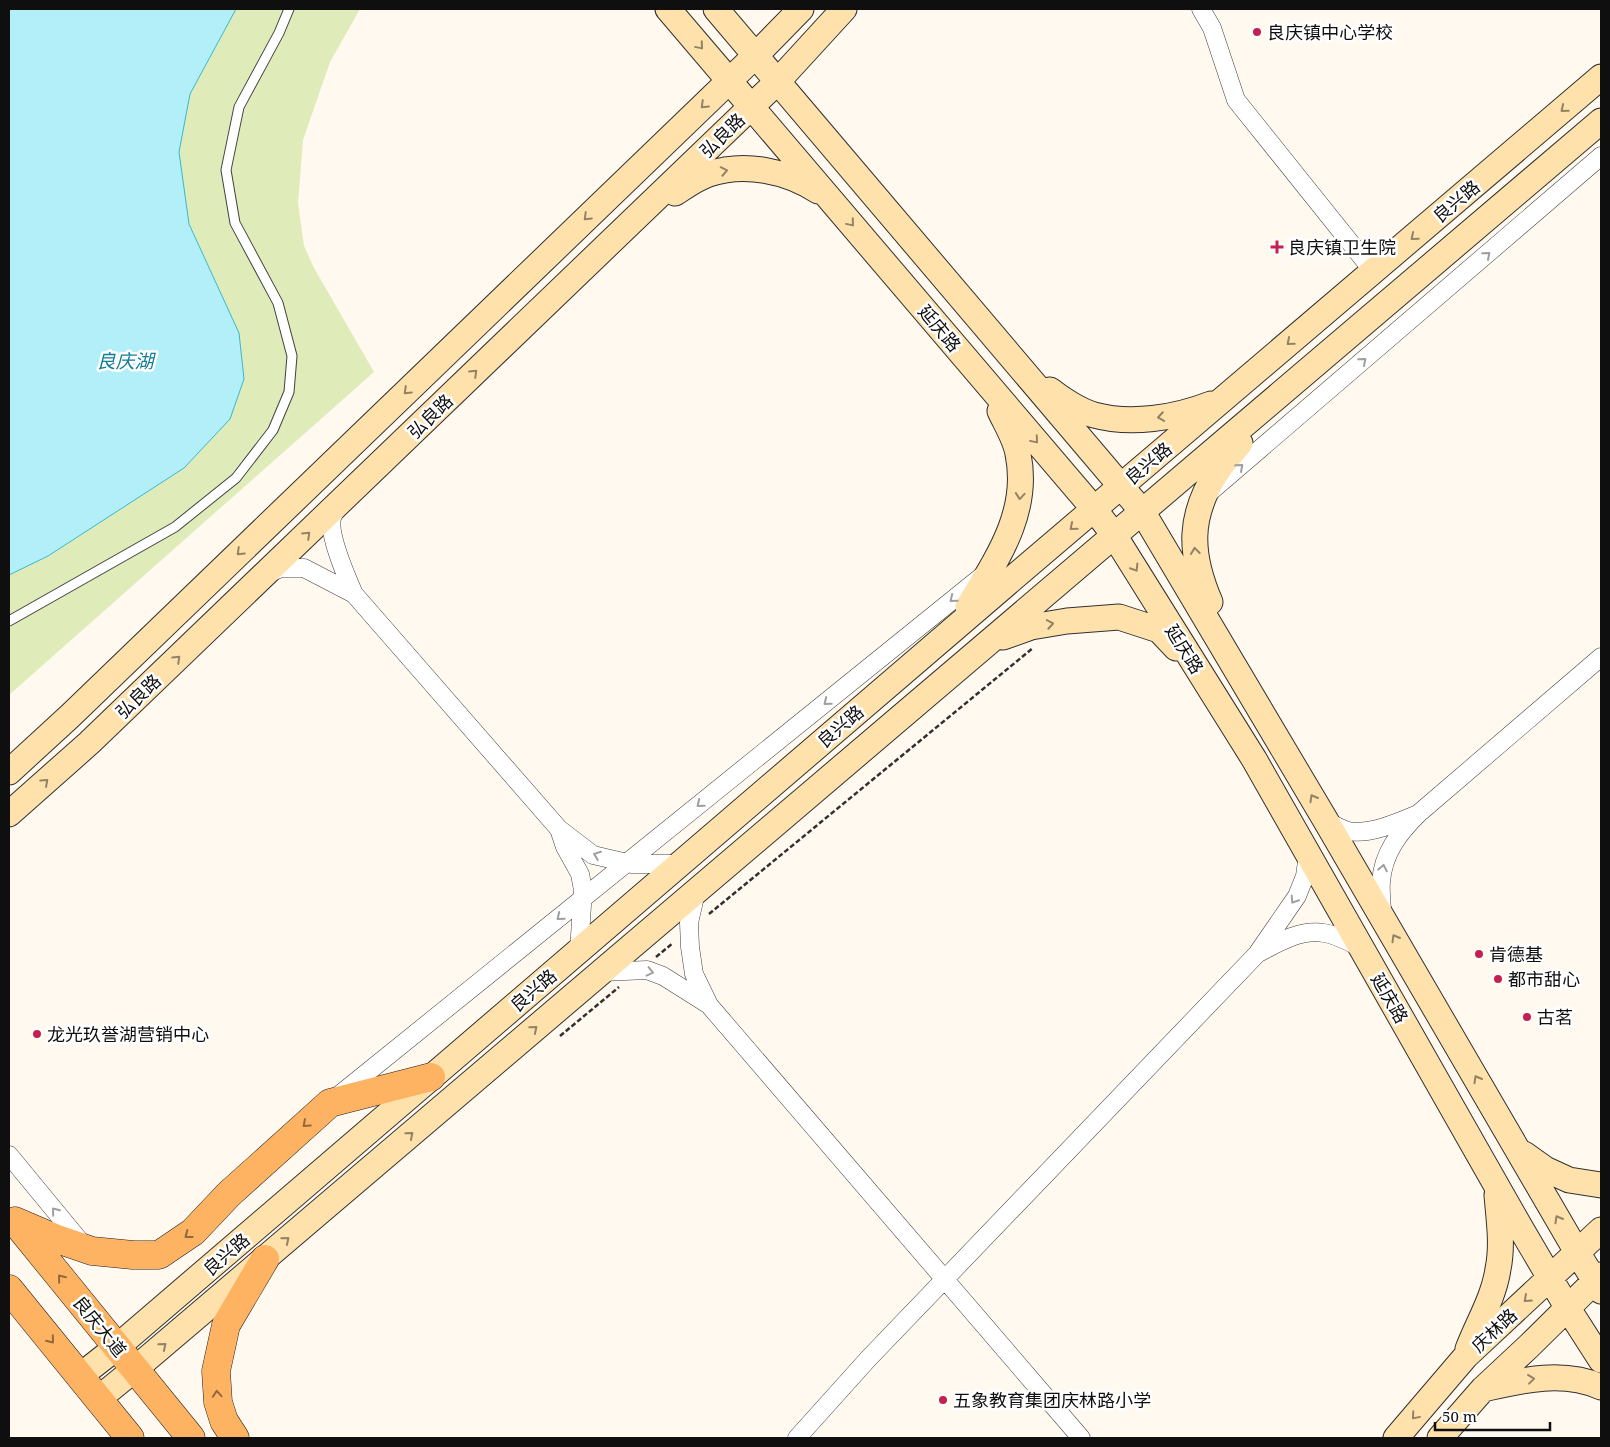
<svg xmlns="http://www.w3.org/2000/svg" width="1610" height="1447" viewBox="0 0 1610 1447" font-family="'Noto Serif','Noto Sans SC',serif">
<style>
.green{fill:#dfebb8}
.water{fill:#b3eff9;stroke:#36b9d3}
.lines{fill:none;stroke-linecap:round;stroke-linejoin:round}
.lane-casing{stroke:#424242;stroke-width:11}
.street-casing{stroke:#424242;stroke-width:19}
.secondary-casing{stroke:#313131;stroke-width:27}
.primary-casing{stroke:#202020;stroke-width:29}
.path{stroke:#313131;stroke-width:2.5;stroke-dasharray:5 2.5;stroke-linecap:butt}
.lane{stroke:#fff;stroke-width:9}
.street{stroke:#fff;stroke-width:18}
.secondary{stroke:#ffe2ab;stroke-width:25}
.primary{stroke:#feb362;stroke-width:28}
.oneway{stroke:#938365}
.oneway2{stroke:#9f9f9f}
.oneway3{stroke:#92693d}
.poi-dot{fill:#c5204f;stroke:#fff;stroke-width:2}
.labels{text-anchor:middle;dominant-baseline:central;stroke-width:5;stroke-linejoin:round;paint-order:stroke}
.poi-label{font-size:18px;fill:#0f0f0f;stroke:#fff;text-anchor:start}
.street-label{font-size:18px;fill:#0f0f0f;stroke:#fff}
.water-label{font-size:19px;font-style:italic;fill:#127d97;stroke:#fff}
</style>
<rect width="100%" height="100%" fill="#fff9f0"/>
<path class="green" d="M 9,9 L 360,9 L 330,62 L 303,140 L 298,203 L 304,246 L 314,268 L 374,372 L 9,695 Z"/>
<path class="water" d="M 9,9 L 236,9 L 190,94 L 179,152 L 189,224 L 239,333 L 244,379 L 230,419 L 184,468 L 48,556 L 9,575 Z"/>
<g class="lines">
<defs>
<path id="lane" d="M 9,621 L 175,527 L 236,478 L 273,430 L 289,392 L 292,356 L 278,303 L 235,223 L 226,170 L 239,107 L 279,33 L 289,9"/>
<path id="street" d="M 1201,9 L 1212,28 L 1236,100 L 1373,271
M 1211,491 L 1601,156
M 267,574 L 281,568 L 304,568 L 354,594 C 347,578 328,535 332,518 C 333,514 337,509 339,504
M 354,594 L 559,829
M 1418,814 L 1601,657
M 1326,821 C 1333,824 1341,829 1348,831 C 1370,835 1399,822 1418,814 C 1399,833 1383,853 1381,882 C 1380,892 1382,903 1382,914
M 1308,854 L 1305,876 L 1297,896 L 1257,954 C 1277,943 1300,929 1324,933 C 1337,935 1350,942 1361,948
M 579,951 L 583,890 L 580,874 L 565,847 L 559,829 L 593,855 L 632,864 L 680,864
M 602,972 L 647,970 L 663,976 L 709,1005 L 694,974 L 690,947 L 689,923 L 696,892
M 709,1005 L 1081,1438
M 338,1096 L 981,577
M 9,1155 L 84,1246
M 797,1438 L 868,1359 L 1257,954"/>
<path id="secondary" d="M 668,9 L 1094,509 L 1114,535 L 1254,759 L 1520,1227 L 1567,1307 L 1601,1360
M 716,9 L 1142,511 L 1326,821 L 1577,1252 L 1601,1291
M 675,193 C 686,186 697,178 709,174 C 745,162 787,171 818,191
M 1050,390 C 1061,399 1080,411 1094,415 C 1131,425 1175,418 1211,404
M 1210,602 C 1189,553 1188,516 1218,470 C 1225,460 1233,452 1240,443
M 968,607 C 997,559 1030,512 1018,454 C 1016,440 1006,424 1000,411
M 1003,637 L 1031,627 L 1067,621 L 1119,617 L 1159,630 L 1176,648
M 9,772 L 70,716 L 756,55 L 801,9
M 9,814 L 89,743 L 751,107 L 778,81 L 844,9
M 1524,1154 L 1545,1169 L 1569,1180 L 1601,1185
M 1468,1349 C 1478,1323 1494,1297 1498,1269 C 1503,1245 1499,1220 1497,1195
M 80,1376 L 117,1347 L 1026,567 L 1601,77
M 1483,1389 C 1522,1380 1563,1370 1601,1387
M 98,1399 L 135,1369 L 1601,121
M 1396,1438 L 1466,1356 L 1601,1230
M 1440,1438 L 1483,1389 L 1529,1346 L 1601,1275"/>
<path id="primary" d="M 15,1221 L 57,1239 L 92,1251 L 133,1255 L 159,1255 L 193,1232 L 229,1194 L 330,1103 L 431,1077
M 17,1224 L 191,1438
M 9,1289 L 130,1438
M 235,1438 L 224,1421 L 218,1402 L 216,1371 L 226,1325 L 265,1259"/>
</defs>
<use href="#lane" class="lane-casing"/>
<use href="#street" class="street-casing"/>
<use href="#secondary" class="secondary-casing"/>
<use href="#primary" class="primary-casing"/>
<path class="path" d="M 709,914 L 1033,648
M 656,957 L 673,943
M 560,1036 L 619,987"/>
<use href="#lane" class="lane"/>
<use href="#street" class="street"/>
<use href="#secondary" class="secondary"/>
<use href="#primary" class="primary"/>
</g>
<defs><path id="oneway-chevron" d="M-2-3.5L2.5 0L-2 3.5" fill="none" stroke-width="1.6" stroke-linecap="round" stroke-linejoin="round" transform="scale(1.25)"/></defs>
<g class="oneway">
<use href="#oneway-chevron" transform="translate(700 46) rotate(50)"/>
<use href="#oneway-chevron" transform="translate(704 105) rotate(136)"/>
<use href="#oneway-chevron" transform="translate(1564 109) rotate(140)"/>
<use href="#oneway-chevron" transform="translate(724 171) rotate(-11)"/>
<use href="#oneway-chevron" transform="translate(587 217) rotate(136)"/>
<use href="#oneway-chevron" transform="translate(851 223) rotate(50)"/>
<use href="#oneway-chevron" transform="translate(1414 237) rotate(140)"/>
<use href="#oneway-chevron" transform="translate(1290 342) rotate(140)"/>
<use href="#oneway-chevron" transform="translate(474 373) rotate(-44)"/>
<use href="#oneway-chevron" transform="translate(407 391) rotate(136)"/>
<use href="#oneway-chevron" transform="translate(1161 417) rotate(172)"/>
<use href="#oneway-chevron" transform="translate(1035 440) rotate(50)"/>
<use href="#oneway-chevron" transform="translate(1020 496) rotate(95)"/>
<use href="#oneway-chevron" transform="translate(1073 527) rotate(140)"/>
<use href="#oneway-chevron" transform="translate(307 535) rotate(-44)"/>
<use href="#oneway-chevron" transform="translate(1195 551) rotate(-96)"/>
<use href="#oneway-chevron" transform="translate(240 552) rotate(136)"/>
<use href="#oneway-chevron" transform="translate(1135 568) rotate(58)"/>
<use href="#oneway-chevron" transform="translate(1050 624) rotate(-10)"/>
<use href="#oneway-chevron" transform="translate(177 659) rotate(-44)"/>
<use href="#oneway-chevron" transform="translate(45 782) rotate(-42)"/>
<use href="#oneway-chevron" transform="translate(1313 798) rotate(-120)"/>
<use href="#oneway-chevron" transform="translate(1395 938) rotate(-120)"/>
<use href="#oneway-chevron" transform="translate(534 1029) rotate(-40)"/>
<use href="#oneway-chevron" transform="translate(1477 1079) rotate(-120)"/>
<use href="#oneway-chevron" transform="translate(410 1135) rotate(-40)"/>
<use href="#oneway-chevron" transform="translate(1558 1219) rotate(-120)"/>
<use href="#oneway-chevron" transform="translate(286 1240) rotate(-40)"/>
<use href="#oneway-chevron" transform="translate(1527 1299) rotate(138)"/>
<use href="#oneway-chevron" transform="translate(163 1346) rotate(-40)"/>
<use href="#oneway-chevron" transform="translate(1531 1379) rotate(-7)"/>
<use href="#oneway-chevron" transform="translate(1415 1416) rotate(130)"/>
</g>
<g class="oneway2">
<use href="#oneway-chevron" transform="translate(1487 255) rotate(-41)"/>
<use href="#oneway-chevron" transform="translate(1363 361) rotate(-41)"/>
<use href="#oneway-chevron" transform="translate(1240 467) rotate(-41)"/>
<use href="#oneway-chevron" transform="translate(953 599) rotate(141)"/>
<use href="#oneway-chevron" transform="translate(827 702) rotate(141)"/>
<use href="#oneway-chevron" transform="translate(700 804) rotate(141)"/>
<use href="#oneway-chevron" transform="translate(597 855) rotate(-159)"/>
<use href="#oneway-chevron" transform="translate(1383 868) rotate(-79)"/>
<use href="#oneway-chevron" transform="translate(1294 900) rotate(123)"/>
<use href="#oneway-chevron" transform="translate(560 917) rotate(141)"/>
<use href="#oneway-chevron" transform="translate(650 972) rotate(13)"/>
<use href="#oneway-chevron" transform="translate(55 1211) rotate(-129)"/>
</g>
<g class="oneway3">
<use href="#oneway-chevron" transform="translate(306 1124) rotate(138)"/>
<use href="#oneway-chevron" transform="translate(188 1235) rotate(143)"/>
<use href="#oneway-chevron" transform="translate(61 1278) rotate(-129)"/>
<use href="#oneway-chevron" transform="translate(51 1340) rotate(51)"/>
<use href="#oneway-chevron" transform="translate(217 1394) rotate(-94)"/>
</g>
<g class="poi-dot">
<circle cx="1257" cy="32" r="5"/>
<path d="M1274.5 239.5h5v5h5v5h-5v5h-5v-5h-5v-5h5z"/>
<circle cx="1479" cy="954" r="5"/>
<circle cx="1498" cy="979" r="5"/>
<circle cx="1527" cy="1017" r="5"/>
<circle cx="37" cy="1034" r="5"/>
<circle cx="943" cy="1400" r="5"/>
</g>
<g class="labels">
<g class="poi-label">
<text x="1267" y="32">良庆镇中心学校</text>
<text x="1288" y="247">良庆镇卫生院</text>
<text x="1489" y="954">肯德基</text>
<text x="1508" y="979">都市甜心</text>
<text x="1537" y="1017">古茗</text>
<text x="47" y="1034">龙光玖誉湖营销中心</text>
<text x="953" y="1400">五象教育集团庆林路小学</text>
</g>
<g class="street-label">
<text transform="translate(722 135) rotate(-44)">弘良路</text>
<text transform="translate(1456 201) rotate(-40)">良兴路</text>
<text transform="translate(940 328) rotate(50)">延庆路</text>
<text transform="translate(430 416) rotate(-44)">弘良路</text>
<text transform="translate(1148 463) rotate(-40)">良兴路</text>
<text transform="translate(1185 649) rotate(58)">延庆路</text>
<text transform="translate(138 696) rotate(-44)">弘良路</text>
<text transform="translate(840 726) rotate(-41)">良兴路</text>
<text transform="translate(533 990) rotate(-41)">良兴路</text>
<text transform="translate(1390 998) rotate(60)">延庆路</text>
<text transform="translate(226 1254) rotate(-41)">良兴路</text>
<text transform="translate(100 1326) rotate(51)">良庆大道</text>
<text transform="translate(1494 1330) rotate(-43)">庆林路</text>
</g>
<g class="water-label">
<text x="125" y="361">良庆湖</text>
</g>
</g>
<rect width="1610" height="1447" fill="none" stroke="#0f0f0f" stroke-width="20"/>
<path d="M1435 1422v8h115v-8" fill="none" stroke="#0f0f0f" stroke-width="2.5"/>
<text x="1442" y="1422" font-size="15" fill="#0f0f0f" stroke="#ffffff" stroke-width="4" paint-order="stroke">50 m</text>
</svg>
